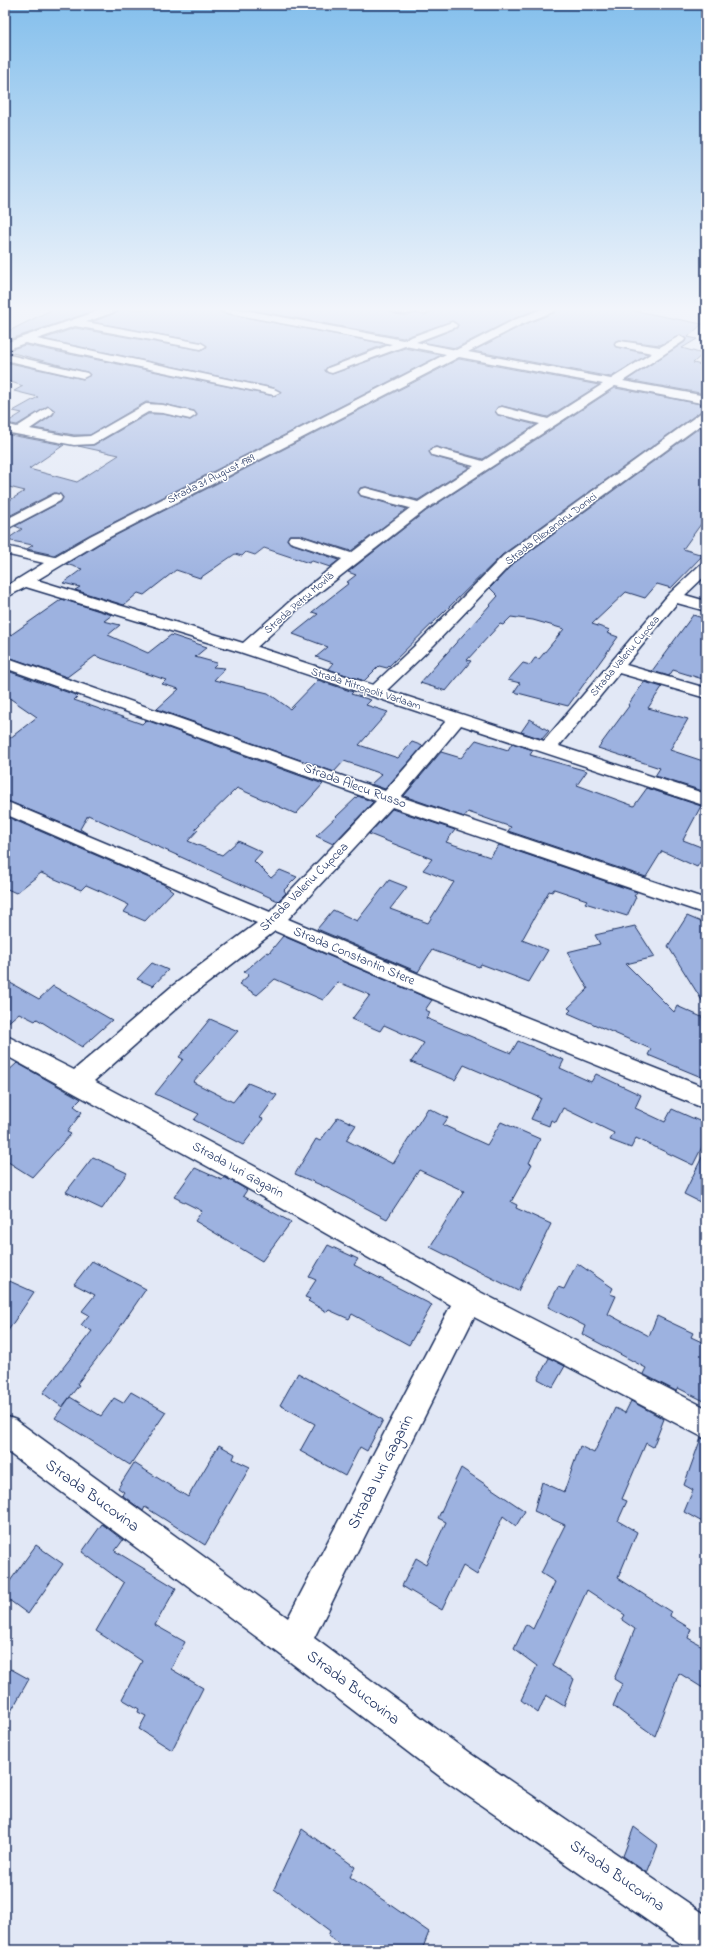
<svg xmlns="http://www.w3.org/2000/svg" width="711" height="1955" viewBox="0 0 711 1955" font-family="'Indie Flower',sans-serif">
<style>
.building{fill:#9db2e0;stroke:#1b2f5e}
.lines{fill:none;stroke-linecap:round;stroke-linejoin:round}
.minor-casing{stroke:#1b2f5e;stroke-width:3}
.minor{fill:#fff;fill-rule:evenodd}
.labels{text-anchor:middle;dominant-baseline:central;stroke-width:3;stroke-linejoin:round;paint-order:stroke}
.far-street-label{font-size:11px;fill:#1b2f5e;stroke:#fff}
.street-label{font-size:13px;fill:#1b2f5e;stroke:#fff}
.near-street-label{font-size:16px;fill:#1b2f5e;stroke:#fff}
</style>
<rect width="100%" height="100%" fill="#e2e8f6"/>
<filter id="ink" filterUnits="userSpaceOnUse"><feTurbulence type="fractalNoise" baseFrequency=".025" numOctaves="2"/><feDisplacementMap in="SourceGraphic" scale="8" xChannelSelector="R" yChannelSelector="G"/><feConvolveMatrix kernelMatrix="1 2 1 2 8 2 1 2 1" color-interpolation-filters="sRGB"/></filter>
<g filter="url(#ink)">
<path class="building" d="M 53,309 L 100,309 L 5,341 L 5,333 Z
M 119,309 L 217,309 L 223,313 L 386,344 L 327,367 L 325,371 L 332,374 L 405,348 L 441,355 L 89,535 L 54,555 L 27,549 L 33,545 L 6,540 L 22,529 L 15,526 L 61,502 L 63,497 L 60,494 L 54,493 L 5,518 L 5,503 L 25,491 L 5,486 L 5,434 L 64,445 L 29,469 L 77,482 L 119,455 L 78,446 L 94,445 L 148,414 L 163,414 L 190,420 L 197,415 L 194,411 L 163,404 L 146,402 L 90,435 L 74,435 L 34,428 L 53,415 L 55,411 L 49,406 L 17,425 L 6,423 L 22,413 L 13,411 L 38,397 L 14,391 L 23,386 L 5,380 L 5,362 L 83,379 L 90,375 L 87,372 L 5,351 L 25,345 L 274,396 L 281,393 L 274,388 L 43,339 L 75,328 L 201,350 L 207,347 L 201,342 L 92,322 L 118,312 Z
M 246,309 L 388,309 L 395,314 L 404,315 L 416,313 L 425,315 L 435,309 L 538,309 L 513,319 L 456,348 L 421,342 L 457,328 L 458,325 L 453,321 L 403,338 Z
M 557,309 L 626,309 L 702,324 L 688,337 L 697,339 L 682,348 L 703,354 L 693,363 L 706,366 L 706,394 L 627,380 L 685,342 L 686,339 L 681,335 L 660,345 L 620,340 L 616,341 L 614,345 L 616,347 L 648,354 L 611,377 L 473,351 L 523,325 L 556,312 Z
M 459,359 L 599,385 L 548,417 L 502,406 L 498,407 L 495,412 L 498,415 L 536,425 L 483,459 L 436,447 L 432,448 L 429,451 L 432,456 L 470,467 L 418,500 L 366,487 L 360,488 L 358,493 L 361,496 L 407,509 L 351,551 L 300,535 L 289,535 L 287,540 L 290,543 L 339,560 L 330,567 L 312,561 L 309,563 L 264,548 L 255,555 L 246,552 L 242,556 L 235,554 L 200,578 L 176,570 L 144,595 L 138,593 L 124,605 L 75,590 L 80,587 L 63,583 L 82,569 L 66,564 L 101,543 Z
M 615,388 L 706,405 L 706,410 L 701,411 L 502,555 L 387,668 L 379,666 L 364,681 L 328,669 L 333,663 L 316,657 L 328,647 L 293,634 L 318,614 L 312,612 L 349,583 L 347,582 L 356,575 L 348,572 L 426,511 Z
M 706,423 L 706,517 L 683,549 L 703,555 L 671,588 L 657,584 L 645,598 L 626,592 L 592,624 L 610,630 L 607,633 L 618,637 L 568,706 L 514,692 L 520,683 L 508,680 L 523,663 L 530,665 L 535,658 L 539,659 L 564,629 L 533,620 L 511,617 L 503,625 L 500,624 L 467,660 L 471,661 L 446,691 L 420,683 L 498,596 L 490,588 L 514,563 Z
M 62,599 L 112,615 L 104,621 L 120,625 L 108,635 L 148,653 L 171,635 L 207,647 L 195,657 L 217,663 L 213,667 L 225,668 L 214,680 L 268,693 L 290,709 L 318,680 L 353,692 L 351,694 L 371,700 L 366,705 L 388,712 L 359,745 L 398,758 L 412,742 L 423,746 L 385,789 L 371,784 L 382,774 L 344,761 L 334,772 L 157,709 L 179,689 L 162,684 L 166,680 L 95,656 L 67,677 L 5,656 L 5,639 Z
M 693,615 L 706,619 L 706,680 L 673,670 L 669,676 L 652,671 Z
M 5,670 L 78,696 L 74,700 L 142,724 L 146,720 L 323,784 L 296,814 L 237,788 L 195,829 L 198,830 L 188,841 L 222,855 L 238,841 L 262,852 L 254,861 L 271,878 L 280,870 L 297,877 L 284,890 L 286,893 L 278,901 L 88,815 L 80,829 L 88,834 L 5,800 L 5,742 L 37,717 L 5,695 Z
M 644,682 L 662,687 L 648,708 L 688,719 L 670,750 L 706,762 L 706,792 L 655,776 L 660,768 L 598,748 L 629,706 L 628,705 Z
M 530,719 L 549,731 L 542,739 L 521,732 Z
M 476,740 L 508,750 L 512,743 L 533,750 L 530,755 L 587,771 L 577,785 L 634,806 L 647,788 L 701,806 L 683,840 L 706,849 L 706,853 L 697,867 L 662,851 L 646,877 L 508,831 L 511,827 L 468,812 L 464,817 L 404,796 L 441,752 L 461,758 Z
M 358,796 L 373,802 L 333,844 L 316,836 Z
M 392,809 L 455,830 L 446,842 L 490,857 L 499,845 L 637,892 L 634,896 L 636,897 L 627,916 L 585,903 L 587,900 L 554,889 L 552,892 L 549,891 L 522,940 L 548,950 L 529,982 L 481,964 L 479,967 L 432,950 L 418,972 L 317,929 L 333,910 L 357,921 L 389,880 L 407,887 L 390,909 L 428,923 L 454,882 L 423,870 L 432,859 L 369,834 Z
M 5,816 L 163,884 L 173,891 L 145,921 L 124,912 L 129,905 L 102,892 L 86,885 L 81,890 L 41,873 L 16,893 L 5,888 Z
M 687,916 L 706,924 L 706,1007 L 668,946 Z
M 635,926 L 655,957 L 626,964 L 674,1012 L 677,1006 L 706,1019 L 706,1079 L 648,1055 L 651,1049 L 568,1013 L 571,1010 L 568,1008 L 588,989 L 567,952 L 600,944 L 595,935 Z
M 283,936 L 432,1000 L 425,1010 L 430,1012 L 426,1018 L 511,1053 L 518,1041 L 564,1060 L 560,1068 L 591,1082 L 596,1074 L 641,1095 L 635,1108 L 665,1122 L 672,1109 L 706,1124 L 706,1139 L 693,1165 L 636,1138 L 631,1148 L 610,1140 L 614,1133 L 563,1108 L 556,1122 L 551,1120 L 549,1126 L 531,1119 L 541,1098 L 464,1065 L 455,1080 L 411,1062 L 424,1043 L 384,1025 L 380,1031 L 352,1019 L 370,995 L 338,982 L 323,1000 L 275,979 L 257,995 L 239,984 L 249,975 L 244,972 L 267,952 L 269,953 Z
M 152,963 L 168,970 L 153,986 L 137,979 Z
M 5,980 L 39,999 L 53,986 L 112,1020 L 82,1047 L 37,1019 L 35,1021 L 19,1013 L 5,1025 Z
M 210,1019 L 238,1031 L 193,1082 L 233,1102 L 248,1083 L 277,1095 L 260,1118 L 263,1119 L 243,1145 L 194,1120 L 199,1114 L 155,1094 L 183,1059 L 179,1057 Z
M 17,1063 L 81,1099 L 74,1106 L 82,1112 L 67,1132 L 71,1134 L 32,1177 L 5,1160 L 5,1074 Z
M 428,1108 L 448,1118 L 443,1125 L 487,1145 L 501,1122 L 540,1139 L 529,1163 L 532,1164 L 511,1202 L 517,1205 L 516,1208 L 551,1224 L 518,1291 L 430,1247 L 464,1191 L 419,1170 L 387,1219 L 330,1189 L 295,1174 L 316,1139 L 320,1141 L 338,1117 L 356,1125 L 346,1140 L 393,1164 Z
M 706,1149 L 706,1205 L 684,1194 Z
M 93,1157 L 127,1173 L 102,1209 L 66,1192 Z
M 195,1168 L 222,1180 L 224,1177 L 235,1183 L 247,1190 L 243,1196 L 291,1222 L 262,1261 L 195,1221 L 202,1211 L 174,1197 Z
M 328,1245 L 358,1259 L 354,1265 L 432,1305 L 409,1345 L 352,1314 L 349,1319 L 329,1310 L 327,1312 L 308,1301 L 310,1299 L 305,1297 L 316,1280 L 309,1277 Z
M 92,1261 L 146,1289 L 109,1343 L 77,1384 L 79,1385 L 62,1407 L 43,1393 L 92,1331 L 81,1325 L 89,1315 L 82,1311 L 95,1295 L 74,1284 Z
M 577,1263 L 613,1288 L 610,1294 L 616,1296 L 608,1314 L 649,1336 L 657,1316 L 693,1333 L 691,1337 L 706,1344 L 706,1402 L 678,1388 L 676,1391 L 643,1374 L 646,1368 L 582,1334 L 585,1326 L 548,1307 L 558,1287 L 564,1289 Z
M 5,1279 L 34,1292 L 5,1335 Z
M 549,1358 L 565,1366 L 553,1387 L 538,1379 Z
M 298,1373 L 383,1420 L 367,1451 L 360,1447 L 345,1476 L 300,1451 L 315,1424 L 280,1405 Z
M 131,1392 L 166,1412 L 130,1465 L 55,1418 L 70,1397 L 101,1416 L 114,1398 L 123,1403 Z
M 631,1401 L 664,1419 L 653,1447 L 646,1443 L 622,1499 L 627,1501 L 618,1521 L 637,1532 L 618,1578 L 671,1612 L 670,1616 L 691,1629 L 688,1638 L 706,1648 L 706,1690 L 679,1673 L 655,1736 L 613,1706 L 622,1684 L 614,1679 L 635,1629 L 622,1620 L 625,1615 L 587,1590 L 552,1666 L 574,1679 L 564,1706 L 546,1695 L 538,1713 L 521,1700 L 537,1666 L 514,1649 L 526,1624 L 533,1629 L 555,1582 L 541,1573 L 565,1525 L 534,1511 L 542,1482 L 564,1492 L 580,1446 L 594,1453 L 615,1408 L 625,1413 Z
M 701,1438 L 706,1440 L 706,1524 L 684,1512 L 693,1490 L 684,1485 Z
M 219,1445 L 235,1454 L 233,1459 L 250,1467 L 205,1545 L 145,1507 L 143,1511 L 122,1495 L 124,1492 L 118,1488 L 134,1463 L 188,1497 Z
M 461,1468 L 525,1511 L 516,1526 L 503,1516 L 477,1575 L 463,1566 L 442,1610 L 402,1586 L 416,1558 L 426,1564 L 446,1522 L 438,1518 Z
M 102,1524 L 123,1540 L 115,1551 L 176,1588 L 155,1625 L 185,1642 L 171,1669 L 203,1688 L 172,1750 L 139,1729 L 146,1716 L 138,1712 L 139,1709 L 122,1699 L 142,1661 L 96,1631 L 124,1583 L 82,1552 Z
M 36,1545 L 63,1564 L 28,1614 L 5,1597 L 5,1588 Z
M 11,1669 L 29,1679 L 5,1722 L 5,1679 Z
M 634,1827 L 658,1845 L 647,1873 L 623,1856 Z
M 302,1829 L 355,1867 L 350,1877 L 429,1932 L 422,1950 L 347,1950 L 328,1936 L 330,1931 L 274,1889 Z"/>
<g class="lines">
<defs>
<path id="minor" d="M 104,309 L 118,309 L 117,311 L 86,322 L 201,343 L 206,346 L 201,349 L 75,326 L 37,339 L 274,389 L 280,392 L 274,395 L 25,343 L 5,350 L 5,343 Z
M 218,309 L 239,309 L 403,340 L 452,322 L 457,325 L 456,327 L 416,342 L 456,350 L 514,320 L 542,309 L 556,309 L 555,311 L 522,324 L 468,352 L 611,379 L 652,353 L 616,346 L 615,344 L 616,342 L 620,341 L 660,347 L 680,336 L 685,339 L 684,341 L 623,381 L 706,396 L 706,404 L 615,386 L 425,510 L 298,609 L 257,647 L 373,685 L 422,639 L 503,556 L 702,412 L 706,411 L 706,421 L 513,562 L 434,645 L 387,690 L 544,741 L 669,594 L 701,564 L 706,563 L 706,575 L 685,595 L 706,601 L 706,611 L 677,603 L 626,665 L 706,688 L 706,698 L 619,673 L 559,746 L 706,794 L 706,806 L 461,725 L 401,797 L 706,899 L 706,914 L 392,807 L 288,919 L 444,985 L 706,1088 L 706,1109 L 428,997 L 275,931 L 187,999 L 94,1081 L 254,1166 L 478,1291 L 706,1408 L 706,1439 L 474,1317 L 314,1638 L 468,1752 L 706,1915 L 706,1950 L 690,1950 L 442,1778 L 281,1655 L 5,1450 L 5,1416 L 16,1420 L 288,1618 L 451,1305 L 236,1182 L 5,1055 L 5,1035 L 74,1070 L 171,987 L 257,923 L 5,814 L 5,801 L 270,912 L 376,801 L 5,668 L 5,657 L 385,791 L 446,721 L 240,652 L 26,587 L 5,598 L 5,587 L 44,563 L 5,554 L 5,546 L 54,557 L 90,536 L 446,354 L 405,346 L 332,373 L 328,372 L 326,370 L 328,368 L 392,344 L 223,312 ZM 459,357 L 603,384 L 548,419 L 502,407 L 498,408 L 496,411 L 498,414 L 540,424 L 483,461 L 436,448 L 432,449 L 430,452 L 432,455 L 474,466 L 418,502 L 366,488 L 361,489 L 359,492 L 361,495 L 410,508 L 351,553 L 300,536 L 290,536 L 288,539 L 290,542 L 342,559 L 288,603 L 243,643 L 37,580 L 100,542 Z
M 389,309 L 420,309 C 414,316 395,315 389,309 Z
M 5,354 L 87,373 L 89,375 L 83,378 L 5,360 Z
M 146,404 L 163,405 L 194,412 L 196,415 L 190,419 L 163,413 L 148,412 L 93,444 L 74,445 L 5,432 L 5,424 L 17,427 L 48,407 L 54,411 L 52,414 L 30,429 L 74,437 L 90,436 Z
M 55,494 L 60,495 L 62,498 L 60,501 L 5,530 L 5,520 Z"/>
</defs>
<use href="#minor" class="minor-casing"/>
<use href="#minor" class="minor"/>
</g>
</g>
<linearGradient id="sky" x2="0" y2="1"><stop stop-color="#84bfec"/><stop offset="0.53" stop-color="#f2f5fb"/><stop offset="1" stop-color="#f2f5fb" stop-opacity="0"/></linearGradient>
<rect width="711" height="583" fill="url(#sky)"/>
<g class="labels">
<g class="far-street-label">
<text transform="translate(211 479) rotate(-27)">Strada 31 August 1989</text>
<text transform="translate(551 529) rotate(-37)">Strada Alexandru Donici</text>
<text transform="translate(299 603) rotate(-41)">Strada Petru Movilă</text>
<text transform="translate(625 656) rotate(-50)">Strada Valeriu Cupcea</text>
<text transform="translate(366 689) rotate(18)">Strada Mitropolit Varlaam</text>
</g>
<g class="street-label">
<text transform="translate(355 786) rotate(20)">Strada Alecu Russo</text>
<text transform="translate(304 887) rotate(-45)">Strada Valeriu Cupcea</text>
<text transform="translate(354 956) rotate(23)">Strada Constantin Stere</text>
<text transform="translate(238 1170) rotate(29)">Strada Iuri Gagarin</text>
</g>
<g class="near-street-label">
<text transform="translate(381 1472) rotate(-63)">Strada Iuri Gagarin</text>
<text transform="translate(92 1496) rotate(36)">Strada Bucovina</text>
<text transform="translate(353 1688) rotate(37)">Strada Bucovina</text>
<text transform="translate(617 1876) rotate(35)">Strada Bucovina</text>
</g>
</g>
<rect width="711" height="1955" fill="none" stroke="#fff" stroke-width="20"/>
<rect x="10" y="10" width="691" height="1935" fill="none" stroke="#1b2f5e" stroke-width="1.5" filter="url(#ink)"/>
</svg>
